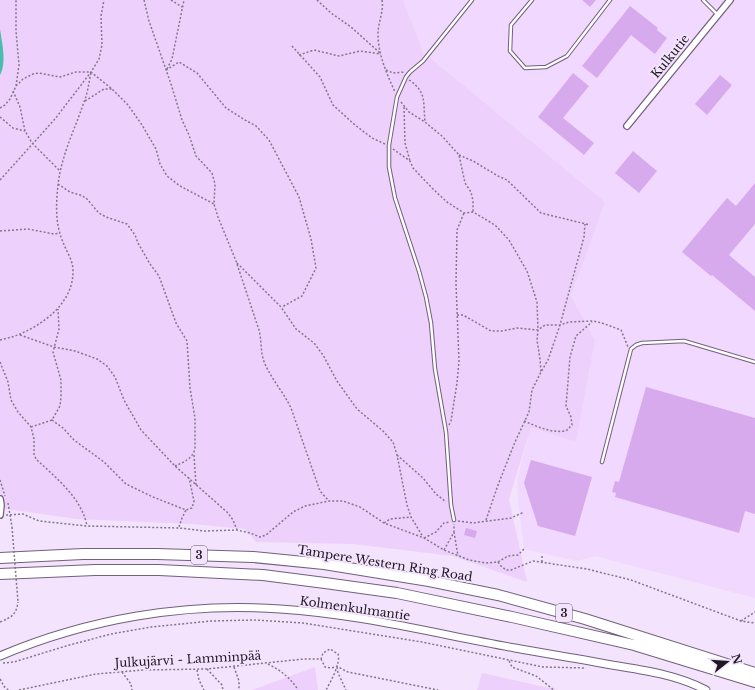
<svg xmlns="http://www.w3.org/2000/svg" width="755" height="690" viewBox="0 0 755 690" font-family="'Libre Baskerville',serif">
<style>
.built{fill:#f1d8fe}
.green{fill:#edd0fc}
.water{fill:#4abcae}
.building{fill:#d7aaed}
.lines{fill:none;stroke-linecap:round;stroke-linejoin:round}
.service-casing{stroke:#72607b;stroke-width:4.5}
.minor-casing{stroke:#72607b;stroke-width:8}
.tertiary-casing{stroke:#72607b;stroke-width:9}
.motorway-casing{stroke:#72607b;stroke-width:12}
.path{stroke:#827789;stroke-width:1.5;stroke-dasharray:2 2;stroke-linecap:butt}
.service{stroke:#fff;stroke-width:2.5}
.minor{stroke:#fff;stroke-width:5.5}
.tertiary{stroke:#fff;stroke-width:7}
.motorway{stroke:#fff;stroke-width:10}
.path-bridge{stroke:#827789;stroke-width:1.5;stroke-dasharray:2 2;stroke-linecap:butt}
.labels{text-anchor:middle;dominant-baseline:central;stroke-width:4;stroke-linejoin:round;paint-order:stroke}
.shield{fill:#f3e3fc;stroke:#5f5564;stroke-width:1}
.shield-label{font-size:11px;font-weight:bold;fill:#1f1823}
.street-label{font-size:12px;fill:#1f1823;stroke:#f3e3fc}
</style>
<rect width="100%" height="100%" fill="#f3e3fc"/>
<path class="built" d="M 403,0 L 755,0 L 755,598 L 595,556 L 577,561 L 524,549 L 518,500 L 517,480 L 531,426 L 563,438 L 576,440 L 595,340 L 571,296 L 605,202 L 423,52 Z"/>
<path class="green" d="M 0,0 L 403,0 L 423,52 L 605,202 L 571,296 L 595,340 L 576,441 L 563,438 L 531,427 L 509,499 L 527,582 L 453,556 L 353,544 L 256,542 L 245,529 L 192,524 L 77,519 L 0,508 L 0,75 C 8,62 1,43 0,28 C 0,19 0,9 0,0 Z
M 315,667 L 318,690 L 252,690 Z
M 482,673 L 558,690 L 477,690 Z"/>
<path class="water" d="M 0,29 C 2,43 7,63 0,75 Z"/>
<path class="building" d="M 582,0 L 596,0 L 590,7 Z
M 630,6 L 658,28 L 657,30 L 667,38 L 655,54 L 631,35 L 597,78 L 582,66 Z
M 573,73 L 589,86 L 563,118 L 594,143 L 584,155 L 538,117 Z
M 720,75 L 732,85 L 707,115 L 695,104 Z
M 633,151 L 657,171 L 639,193 L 615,173 Z
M 755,183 L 755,224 L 729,255 L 755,277 L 755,311 L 712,275 L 711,276 L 682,252 L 727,198 L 736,206 Z
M 646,387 L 755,418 L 755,514 L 745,511 L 739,533 L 615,497 L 616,493 L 612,492 L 615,481 L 619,482 Z
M 531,460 L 592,477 L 575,536 L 538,526 L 524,483 Z
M 466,528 L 477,531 L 475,538 L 464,535 Z"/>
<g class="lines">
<defs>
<path id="service" d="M 532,0 L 511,25 L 510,51 L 525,68 L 546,67 L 567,56 L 610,0
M 703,0 L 717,14
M 602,462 L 631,349 L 636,345 L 642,343 L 684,341 L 755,362
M 454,520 L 451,505 L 446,432 L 435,369 L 431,323 L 426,297 L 419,271 L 395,198 L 389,167 L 389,145 L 397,97 L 406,77 L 410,72 L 423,61 L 472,0"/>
<path id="minor" d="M 627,126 L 730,0
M 0,499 L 1,505 L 0,515"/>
<path id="tertiary" d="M 0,656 C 87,619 185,602 280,609 C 360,614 437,634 515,648 C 548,654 580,659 612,665 C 644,670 677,675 706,690"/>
<path id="motorway" d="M 0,558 L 83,554 L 157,554 L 253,557 L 324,564 L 429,581 L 498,595 L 585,619 L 755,673
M 0,574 L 95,570 L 159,570 L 263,575 L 325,583 L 397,593 L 512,617 L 634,645 L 755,682"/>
</defs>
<use href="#service" class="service-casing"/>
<use href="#minor" class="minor-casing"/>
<use href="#tertiary" class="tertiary-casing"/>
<use href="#motorway" class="motorway-casing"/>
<path class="path" d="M 144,0 L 149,21 L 171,84 L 182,120 L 189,135 L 196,156 L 212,173 L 215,184 L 214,204 L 218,217 L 236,261 L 259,330 C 262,341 260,353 265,364 C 272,380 284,393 291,408 L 320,491 L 329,501
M 171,0 L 182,7
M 317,0 L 331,13 L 351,27 L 380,53
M 382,0 C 384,12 378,22 378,34 C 378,55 387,74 395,92
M 292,46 L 320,77 L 333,105 L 355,125 L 372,138 L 385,144
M 299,55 L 314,50 L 339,56 L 360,51 L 381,54
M 167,69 L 172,59 L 184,0
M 166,70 L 179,62 L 197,73 L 226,108 L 245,120 L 256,126 L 269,140 L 299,197 L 311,239 L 316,268 L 302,296 L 282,307
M 386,70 L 393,73 L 405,72
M 409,80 C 427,92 423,102 425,122
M 16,86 L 23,79 L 33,74 L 39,73 L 60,77 L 76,72 L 91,72 L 112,89 L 128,105 L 142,125 L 156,149 L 160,164 L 167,176 L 180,186 L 214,204
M 13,91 L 20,107 L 25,131 L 32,143 L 60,171
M 85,101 L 104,89 L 112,89
M 401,102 L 409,112 L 425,122 L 443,137 L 459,155 L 465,183 L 471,192 L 473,201 L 473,212
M 404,107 L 405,143 L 410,161
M 0,108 L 5,105 L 10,99 L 16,86 L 19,65 L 16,31 L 16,0
M 0,117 L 13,128 L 25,131
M 393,149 L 410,161 L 413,168 L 434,190 L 447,202 L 464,213 L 473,212 L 495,225 L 509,240 L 527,271 L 537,302 L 538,330 L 537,340 L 540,359 L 541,372
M 459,155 L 473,161 L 498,176 L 507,180 L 541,213 L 590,225
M 0,180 L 55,119 L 91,72 L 99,59 L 102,45 L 101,16 L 104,0
M 58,184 L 70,192 L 80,195 L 86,198 L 99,213 L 106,217 L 127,224 L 135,235 L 138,243 L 150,264 L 159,276 L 176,323 L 187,341 L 190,388 L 195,418 L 195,449 C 192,459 184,462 175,466
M 0,231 L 28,229 L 54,234 L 60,233
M 237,263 L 281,307 L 296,329 L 314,343 L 323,355 L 337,381 L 357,409 L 383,431 L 393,442 L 397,455 L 407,505 L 411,517 L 423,537
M 457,315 L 463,315 L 491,331 L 502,331 L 517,328 L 538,330 L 545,325 L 560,325 L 569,322 L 593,321 L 602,323 L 621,330 L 628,347
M 20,335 L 54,347 L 75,351 L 97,359 L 107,366 L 115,377 L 124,400 L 141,430 L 175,466 L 228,513 L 233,520 L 237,530
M 0,340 C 7,338 14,337 20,334 C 46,323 74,301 73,270 C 73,260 66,251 63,242 C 55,224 56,204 58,185 C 61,156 75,129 84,102 C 88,92 89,82 91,72
M 0,362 L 8,382 L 11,400 L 18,412 L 31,427 L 34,439 L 34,454 L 36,459 C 55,477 82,498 87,526
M 52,420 L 63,428 L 74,440 L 104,462 L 126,484 L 153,497 L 186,510 L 192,508 L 194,501 L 189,478
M 524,421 C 538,427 551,433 566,431 L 572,425 L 571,417 L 566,406 L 570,357 L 576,336 L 592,322
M 449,425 L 451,421 L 457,383 L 459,361 L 456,284 L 457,230 L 464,213
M 31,427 L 52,420 L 60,406 L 61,397 L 61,380 L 53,352 L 59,329 L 58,309
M 194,455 L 196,485
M 397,455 L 423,478 L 436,494 L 446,502
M 0,480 L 5,496
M 8,503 L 12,527
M 6,515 L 23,514 L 39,521 L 87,526 L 179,528 L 205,531 L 237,530 L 250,533 L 260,537 L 266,535 L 293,512 L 305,506 L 329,501 L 343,501 L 360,507 L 384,523 L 424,538 L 444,550 L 469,560 L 486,563 L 498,562 L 508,556 L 518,555 L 524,549
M 486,520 L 498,485 L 515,442 L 529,412 L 532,390 L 541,372 L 548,360 L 560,325 L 584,237 L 585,224
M 458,521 L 473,523 L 511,518 L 524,512
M 384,523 L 390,519 L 411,517
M 179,527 L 182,518 L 186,510
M 454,532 L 458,556
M 424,538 L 436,532 L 444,523 L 450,522
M 444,550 L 454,532 L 454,524
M 498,562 L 501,566 L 506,570 L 511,570 L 533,561 L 587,569 L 631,580 L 741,621 L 755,623
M 542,562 L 542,554
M 741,621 L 755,612
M 0,622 C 12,617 16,615 18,602
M 321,659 L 325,667 L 331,668 L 335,667
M 509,661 L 512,667 L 536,676 L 554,690
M 3,663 L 14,662 L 66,646 L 111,634 L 151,627 L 211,621 L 254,620 L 303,623 L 353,631 L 422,642 L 543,667 L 586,668
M 268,664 C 280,670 291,678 298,690
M 336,666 L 348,672 L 438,690
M 234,667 L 239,681 L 239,690
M 337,667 L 338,673 L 346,690
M 207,669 L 222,685 L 223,690
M 197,670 L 199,680 L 204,690
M 122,672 L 131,684 L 132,690
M 0,679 C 3,684 4,689 10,690
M 19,690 L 96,674 L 143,670 L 207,669 L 304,659 L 321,659 L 323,653 L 330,649 L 338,654 C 341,663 331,681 326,690"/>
<use href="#service" class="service"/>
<use href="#minor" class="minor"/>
<use href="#tertiary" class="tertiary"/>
<use href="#motorway" class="motorway"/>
<path class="path-bridge" d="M 12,527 L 18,602"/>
</g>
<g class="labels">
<g class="shield">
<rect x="191" y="546" width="16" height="18" rx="3"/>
<rect x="556" y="604" width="16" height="18" rx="3"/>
</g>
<g class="shield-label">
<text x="199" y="555">3</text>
<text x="564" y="613">3</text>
</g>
<g class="street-label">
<text transform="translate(670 56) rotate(-51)">Kulkutie</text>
<text transform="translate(385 563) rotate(9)">Tampere Western Ring Road</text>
<text transform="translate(355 608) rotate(8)">Kolmenkulmantie</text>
<text transform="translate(188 659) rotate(-3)">Julkujärvi - Lamminpää</text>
</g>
</g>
<g transform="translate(727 662) rotate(73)" stroke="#f3e3fc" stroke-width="3" paint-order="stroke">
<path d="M0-3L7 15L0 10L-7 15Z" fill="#1f1823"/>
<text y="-6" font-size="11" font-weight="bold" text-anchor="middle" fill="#1f1823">N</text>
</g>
</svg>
